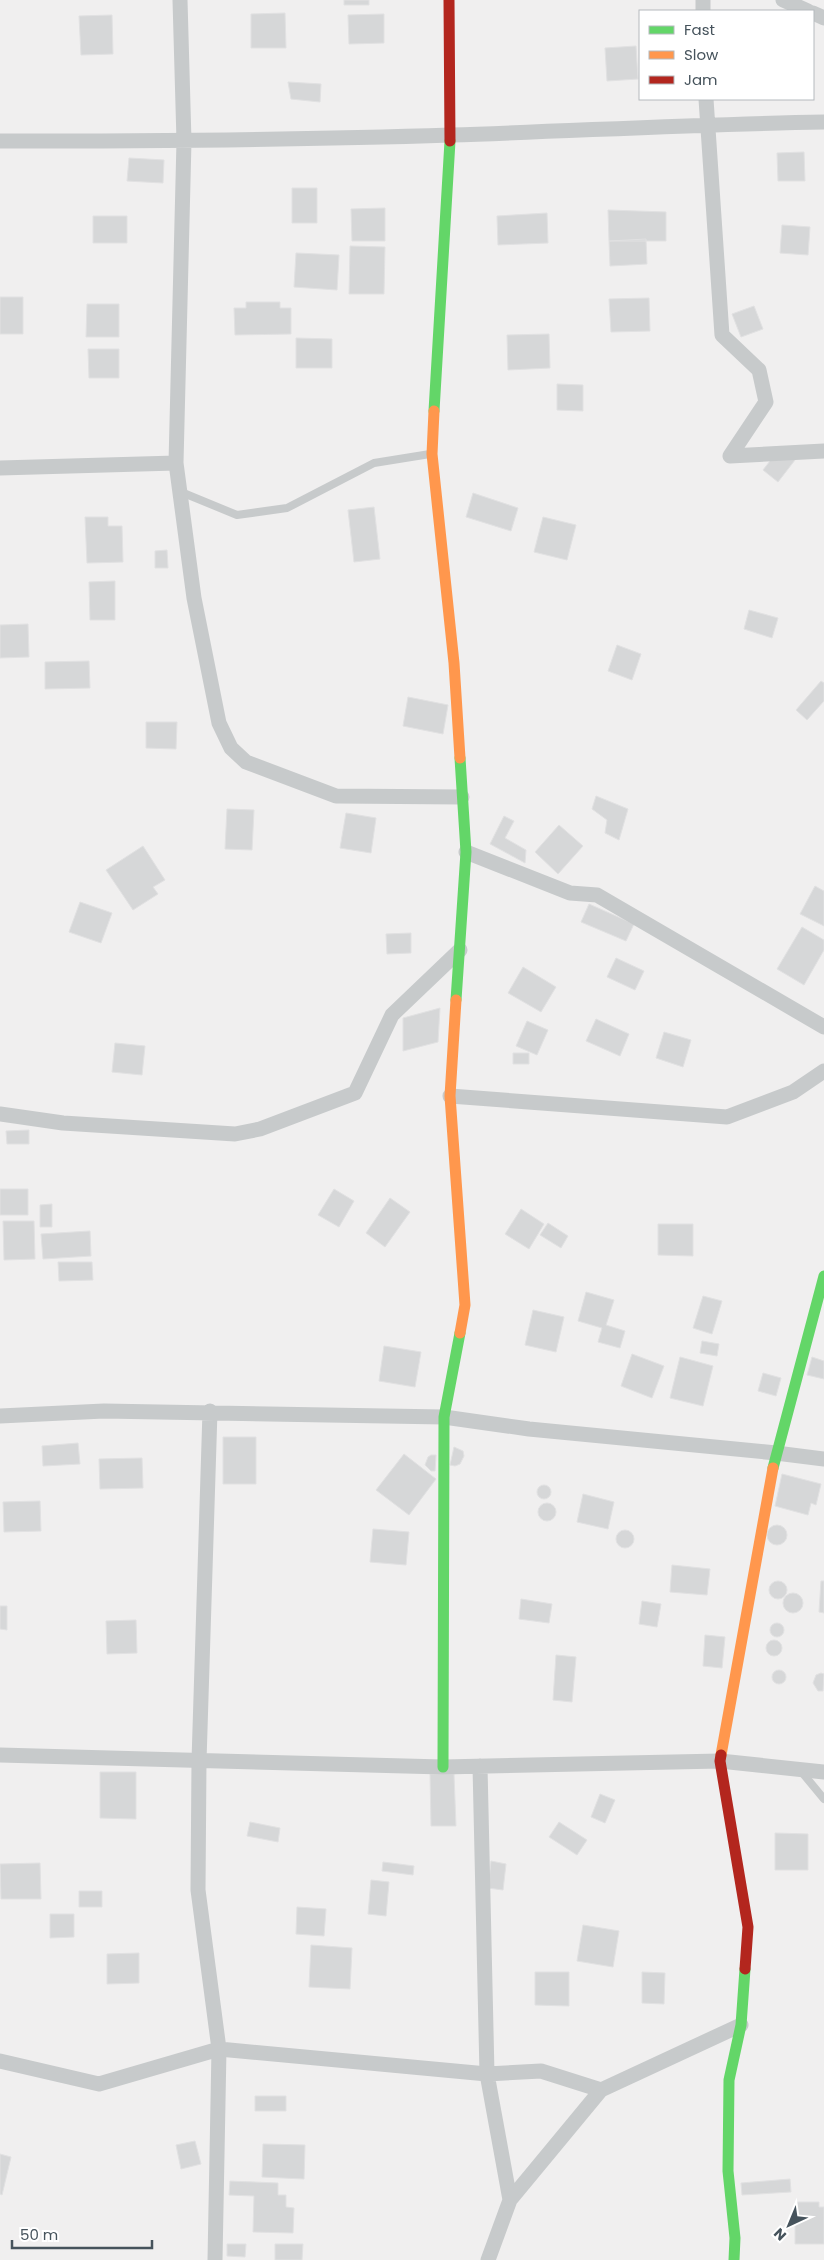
<svg xmlns="http://www.w3.org/2000/svg" width="824" height="2260" viewBox="0 0 824 2260" font-family="Poppins,sans-serif">
<style>
.building{fill:#d6d7d8;stroke:#e1e1e2}
.lines{fill:none;stroke-linecap:round;stroke-linejoin:round}
.lane{stroke:#c7cacb;stroke-width:8}
.street{stroke:#c7cacb;stroke-width:15}
.fast{stroke:#63d668;stroke-width:11}
.slow{stroke:#ff974d;stroke-width:11}
.jam{stroke:#b3261e;stroke-width:11}
</style>
<rect width="100%" height="100%" fill="#f0efef"/>
<path class="building" d="M 344,0 L 369,0 L 369,5 L 344,5 Z
M 285,13 L 286,48 L 251,48 L 251,14 Z
M 384,14 L 384,43 L 349,44 L 348,15 Z
M 112,15 L 113,54 L 81,55 L 79,16 Z
M 636,46 L 638,79 L 607,81 L 605,48 Z
M 288,82 L 321,84 L 320,102 L 291,99 Z
M 804,152 L 805,181 L 778,181 L 777,153 Z
M 129,158 L 164,160 L 163,183 L 127,181 Z
M 292,188 L 317,188 L 317,223 L 292,223 Z
M 385,208 L 385,241 L 352,241 L 351,209 Z
M 608,210 L 666,212 L 666,241 L 609,241 Z
M 547,213 L 548,243 L 498,245 L 497,216 Z
M 93,216 L 127,216 L 127,243 L 93,243 Z
M 782,225 L 810,227 L 808,255 L 780,253 Z
M 646,239 L 647,264 L 610,266 L 609,241 Z
M 350,246 L 385,247 L 384,294 L 349,294 Z
M 296,253 L 339,255 L 337,290 L 294,287 Z
M 0,297 L 23,297 L 23,334 L 0,334 Z
M 649,298 L 650,331 L 611,332 L 609,299 Z
M 246,302 L 280,302 L 280,308 L 291,308 L 291,334 L 235,335 L 234,308 L 246,308 Z
M 87,304 L 119,304 L 119,337 L 86,337 Z
M 754,306 L 763,329 L 741,337 L 732,314 Z
M 549,334 L 550,368 L 508,370 L 507,335 Z
M 296,338 L 332,339 L 332,368 L 296,368 Z
M 88,349 L 119,349 L 119,378 L 89,378 Z
M 557,384 L 583,385 L 583,411 L 557,410 Z
M 780,448 L 795,460 L 778,482 L 763,470 Z
M 473,493 L 518,508 L 511,531 L 466,517 Z
M 374,507 L 380,559 L 354,562 L 348,510 Z
M 85,517 L 108,517 L 108,526 L 122,526 L 123,562 L 87,563 Z
M 543,517 L 576,525 L 567,560 L 534,552 Z
M 167,550 L 168,568 L 155,568 L 155,551 Z
M 115,581 L 115,620 L 90,620 L 89,582 Z
M 749,610 L 778,618 L 772,638 L 744,629 Z
M 28,624 L 29,657 L 0,658 L 0,625 Z
M 617,645 L 641,654 L 632,680 L 608,671 Z
M 89,661 L 90,688 L 45,689 L 45,662 Z
M 821,681 L 824,683 L 824,701 L 807,720 L 796,710 Z
M 408,697 L 448,705 L 443,734 L 403,726 Z
M 146,722 L 177,722 L 176,749 L 146,748 Z
M 596,796 L 628,809 L 619,840 L 605,833 L 607,820 L 592,809 Z
M 227,809 L 254,810 L 252,850 L 225,849 Z
M 346,813 L 376,818 L 371,853 L 340,848 Z
M 504,816 L 514,821 L 505,838 L 526,850 L 525,863 L 490,844 Z
M 559,825 L 583,846 L 558,874 L 535,852 Z
M 143,846 L 165,880 L 153,887 L 158,894 L 133,910 L 106,870 Z
M 815,886 L 824,891 L 824,926 L 800,914 Z
M 80,902 L 112,913 L 101,943 L 69,932 Z
M 589,904 L 634,924 L 626,941 L 581,922 Z
M 802,927 L 824,940 L 824,950 L 804,985 L 777,969 Z
M 411,933 L 411,953 L 387,954 L 386,934 Z
M 616,958 L 644,971 L 635,990 L 607,977 Z
M 523,967 L 556,987 L 541,1012 L 508,993 Z
M 440,1008 L 438,1042 L 403,1051 L 403,1018 Z
M 596,1019 L 629,1034 L 620,1056 L 586,1041 Z
M 527,1021 L 548,1030 L 537,1055 L 516,1046 Z
M 664,1032 L 691,1040 L 683,1067 L 656,1058 Z
M 115,1043 L 145,1046 L 142,1075 L 112,1072 Z
M 513,1053 L 529,1053 L 529,1064 L 513,1064 Z
M 29,1130 L 29,1144 L 7,1144 L 6,1131 Z
M 0,1189 L 28,1189 L 28,1215 L 0,1215 Z
M 334,1189 L 354,1201 L 339,1227 L 318,1215 Z
M 390,1198 L 410,1212 L 385,1247 L 366,1233 Z
M 52,1204 L 52,1227 L 40,1227 L 40,1205 Z
M 521,1209 L 544,1224 L 529,1249 L 505,1234 Z
M 3,1221 L 34,1221 L 35,1259 L 4,1260 Z
M 548,1223 L 568,1236 L 561,1248 L 540,1235 Z
M 658,1224 L 693,1224 L 693,1256 L 658,1255 Z
M 90,1231 L 91,1256 L 43,1259 L 41,1234 Z
M 58,1262 L 92,1262 L 93,1280 L 59,1281 Z
M 586,1292 L 614,1300 L 606,1325 L 625,1331 L 620,1348 L 598,1342 L 602,1328 L 578,1321 Z
M 703,1296 L 722,1301 L 712,1334 L 693,1328 Z
M 533,1310 L 564,1317 L 556,1352 L 525,1345 Z
M 702,1341 L 719,1344 L 717,1356 L 700,1353 Z
M 384,1346 L 421,1352 L 415,1387 L 379,1381 Z
M 632,1354 L 664,1366 L 652,1398 L 621,1386 Z
M 680,1357 L 713,1366 L 703,1406 L 670,1398 Z
M 812,1357 L 824,1361 L 824,1379 L 807,1375 Z
M 763,1373 L 781,1378 L 776,1396 L 758,1391 Z
M 223,1437 L 256,1437 L 256,1484 L 223,1484 Z
M 78,1443 L 80,1464 L 43,1466 L 42,1446 Z
M 454,1447 L 463,1451 L 464,1456 L 460,1464 L 455,1466 L 450,1465 Z
M 404,1454 L 436,1479 L 409,1515 L 376,1490 Z
M 431,1455 L 436,1455 L 435,1471 L 431,1471 L 425,1465 L 428,1457 Z
M 142,1458 L 143,1488 L 100,1489 L 99,1459 Z
M 782,1474 L 821,1484 L 816,1505 L 811,1503 L 808,1515 L 775,1506 Z
M537 1492a7 7 0 1 1 14 0a7 7 0 1 1-14 0Z
M 583,1494 L 614,1502 L 608,1529 L 577,1522 Z
M 40,1501 L 41,1531 L 4,1532 L 3,1502 Z
M538 1512a9 9 0 1 1 18 0a9 9 0 1 1-18 0Z
M767 1535a10 10 0 1 1 20 0a10 10 0 1 1-20 0Z
M 373,1529 L 409,1532 L 406,1565 L 370,1562 Z
M616 1539a9 9 0 1 1 18 0a9 9 0 1 1-18 0Z
M 672,1565 L 710,1569 L 707,1595 L 670,1592 Z
M769 1590a9 9 0 1 1 18 0a9 9 0 1 1-18 0Z
M 821,1581 L 824,1581 L 824,1613 L 819,1612 Z
M783 1603a10 10 0 1 1 20 0a10 10 0 1 1-20 0Z
M 521,1599 L 552,1604 L 549,1623 L 519,1619 Z
M 642,1601 L 661,1604 L 657,1627 L 639,1624 Z
M 0,1606 L 7,1606 L 7,1630 L 0,1629 Z
M 136,1620 L 137,1653 L 107,1654 L 106,1621 Z
M770 1630a7 7 0 1 1 14 0a7 7 0 1 1-14 0Z
M 705,1635 L 725,1637 L 722,1668 L 703,1666 Z
M766 1648a8 8 0 1 1 16 0a8 8 0 1 1-16 0Z
M 556,1655 L 576,1657 L 572,1702 L 553,1700 Z
M772 1677a7 7 0 1 1 14 0a7 7 0 1 1-14 0Z
M 821,1673 L 824,1674 L 823,1691 L 818,1691 L 813,1683 L 816,1675 Z
M 100,1772 L 136,1772 L 136,1819 L 100,1818 Z
M 430,1774 L 454,1774 L 456,1826 L 431,1826 Z
M 600,1794 L 615,1800 L 605,1823 L 591,1817 Z
M 250,1822 L 280,1828 L 278,1842 L 247,1836 Z
M 559,1822 L 587,1840 L 577,1855 L 549,1837 Z
M 775,1833 L 808,1834 L 808,1870 L 775,1870 Z
M 491,1861 L 506,1864 L 503,1890 L 488,1888 Z
M 383,1862 L 414,1866 L 413,1875 L 382,1871 Z
M 40,1863 L 41,1899 L 1,1899 L 0,1864 Z
M 371,1880 L 389,1882 L 386,1916 L 368,1914 Z
M 79,1891 L 102,1891 L 102,1907 L 79,1907 Z
M 297,1907 L 326,1909 L 324,1936 L 296,1934 Z
M 50,1914 L 74,1914 L 74,1937 L 50,1938 Z
M 583,1925 L 619,1931 L 613,1967 L 577,1961 Z
M 311,1945 L 352,1948 L 350,1989 L 309,1987 Z
M 139,1953 L 139,1983 L 107,1984 L 107,1954 Z
M 535,1972 L 569,1972 L 569,2006 L 535,2005 Z
M 642,1972 L 665,1973 L 664,2004 L 642,2003 Z
M 255,2096 L 286,2096 L 286,2111 L 255,2111 Z
M 195,2141 L 201,2164 L 181,2169 L 176,2145 Z
M 263,2144 L 305,2145 L 304,2179 L 262,2177 Z
M 0,2154 L 11,2157 L 2,2195 L 0,2194 Z
M 790,2179 L 791,2192 L 742,2195 L 741,2183 Z
M 230,2181 L 278,2183 L 278,2195 L 286,2195 L 286,2207 L 294,2208 L 293,2233 L 253,2232 L 254,2196 L 229,2195 Z
M 795,2202 L 819,2202 L 819,2207 L 824,2207 L 824,2244 L 795,2244 Z
M 227,2244 L 246,2244 L 245,2257 L 227,2256 Z
M 275,2244 L 303,2244 L 302,2260 L 275,2260 Z"/>
<g class="lines">
<path class="lane" d="M 181,492 L 237,515 L 287,508 L 374,463 L 430,454
M 800,1770 L 824,1799"/>
<path class="street" d="M 180,0 L 184,141 L 176,463 L 194,598 L 219,723 L 231,748 L 246,762 L 336,796 L 462,797
M 703,0 L 703,11
M 783,0 L 808,11
M 813,13 L 824,18
M 706,99 L 722,335 L 759,370 L 766,402 L 730,456
M 0,141 C 150,141 301,140 451,135 C 576,131 700,124 824,122
M 730,456 L 824,451
M 0,468 L 176,463
M 466,852 L 570,893 L 597,895 L 824,1027
M 450,1096 L 727,1117 L 793,1092 L 824,1071
M 0,1114 L 63,1123 L 235,1134 L 260,1129 L 355,1093 L 392,1015 L 460,950
M 210,1411 L 199,1761 L 198,1890 L 219,2049 L 215,2260
M 0,1416 L 104,1411 L 444,1417 L 529,1429 L 776,1453 L 824,1459
M 0,1755 L 443,1767 L 720,1761 L 824,1772
M 480,1766 L 487,2074 L 510,2200
M 0,2061 L 99,2084 L 219,2049 L 487,2074 L 541,2071 L 601,2090
M 488,2260 L 510,2200 L 601,2090 L 741,2025"/>
<path class="fast" d="M 434,411 L 450,141
M 456,1000 L 466,852 L 460,758
M 773,1468 L 824,1276
M 443,1767 L 444,1417 L 460,1333
M 734,2260 L 735,2238 L 728,2171 L 729,2080 L 741,2025 L 745,1969"/>
<path class="slow" d="M 434,411 L 432,454 L 454,663 L 460,758
M 456,1000 L 450,1096 L 465,1305 L 460,1333
M 721,1755 L 773,1468"/>
<path class="jam" d="M 449,0 L 450,141
M 721,1755 L 720,1761 L 748,1927 L 745,1969"/>
</g>
<rect x="639" y="10" width="175" height="90" fill="#ffffff" stroke="#b5babe"/>
<rect x="649" y="26" width="25" height="8" fill="#63d668" stroke="#b5babe"/>
<text x="684" y="35" font-size="15" fill="#46535c">Fast</text>
<rect x="649" y="51" width="25" height="8" fill="#ff974d" stroke="#b5babe"/>
<text x="684" y="60" font-size="15" fill="#46535c">Slow</text>
<rect x="649" y="76" width="25" height="8" fill="#b3261e" stroke="#b5babe"/>
<text x="684" y="85" font-size="15" fill="#46535c">Jam</text>
<g transform="translate(789 2225) rotate(224)" stroke="#ffffff" stroke-width="4" paint-order="stroke">
<path d="M0-4L9 19L0 12L-9 19Z" fill="#46535c"/>
<text y="-8" font-size="14" font-weight="bold" text-anchor="middle" fill="#46535c">N</text>
</g>
<path d="M12 2240v8h140v-8" fill="none" stroke="#46535c" stroke-width="2.5"/>
<text x="20" y="2240" font-size="15" fill="#46535c" stroke="#ffffff" stroke-width="4" paint-order="stroke">50 m</text>
</svg>
